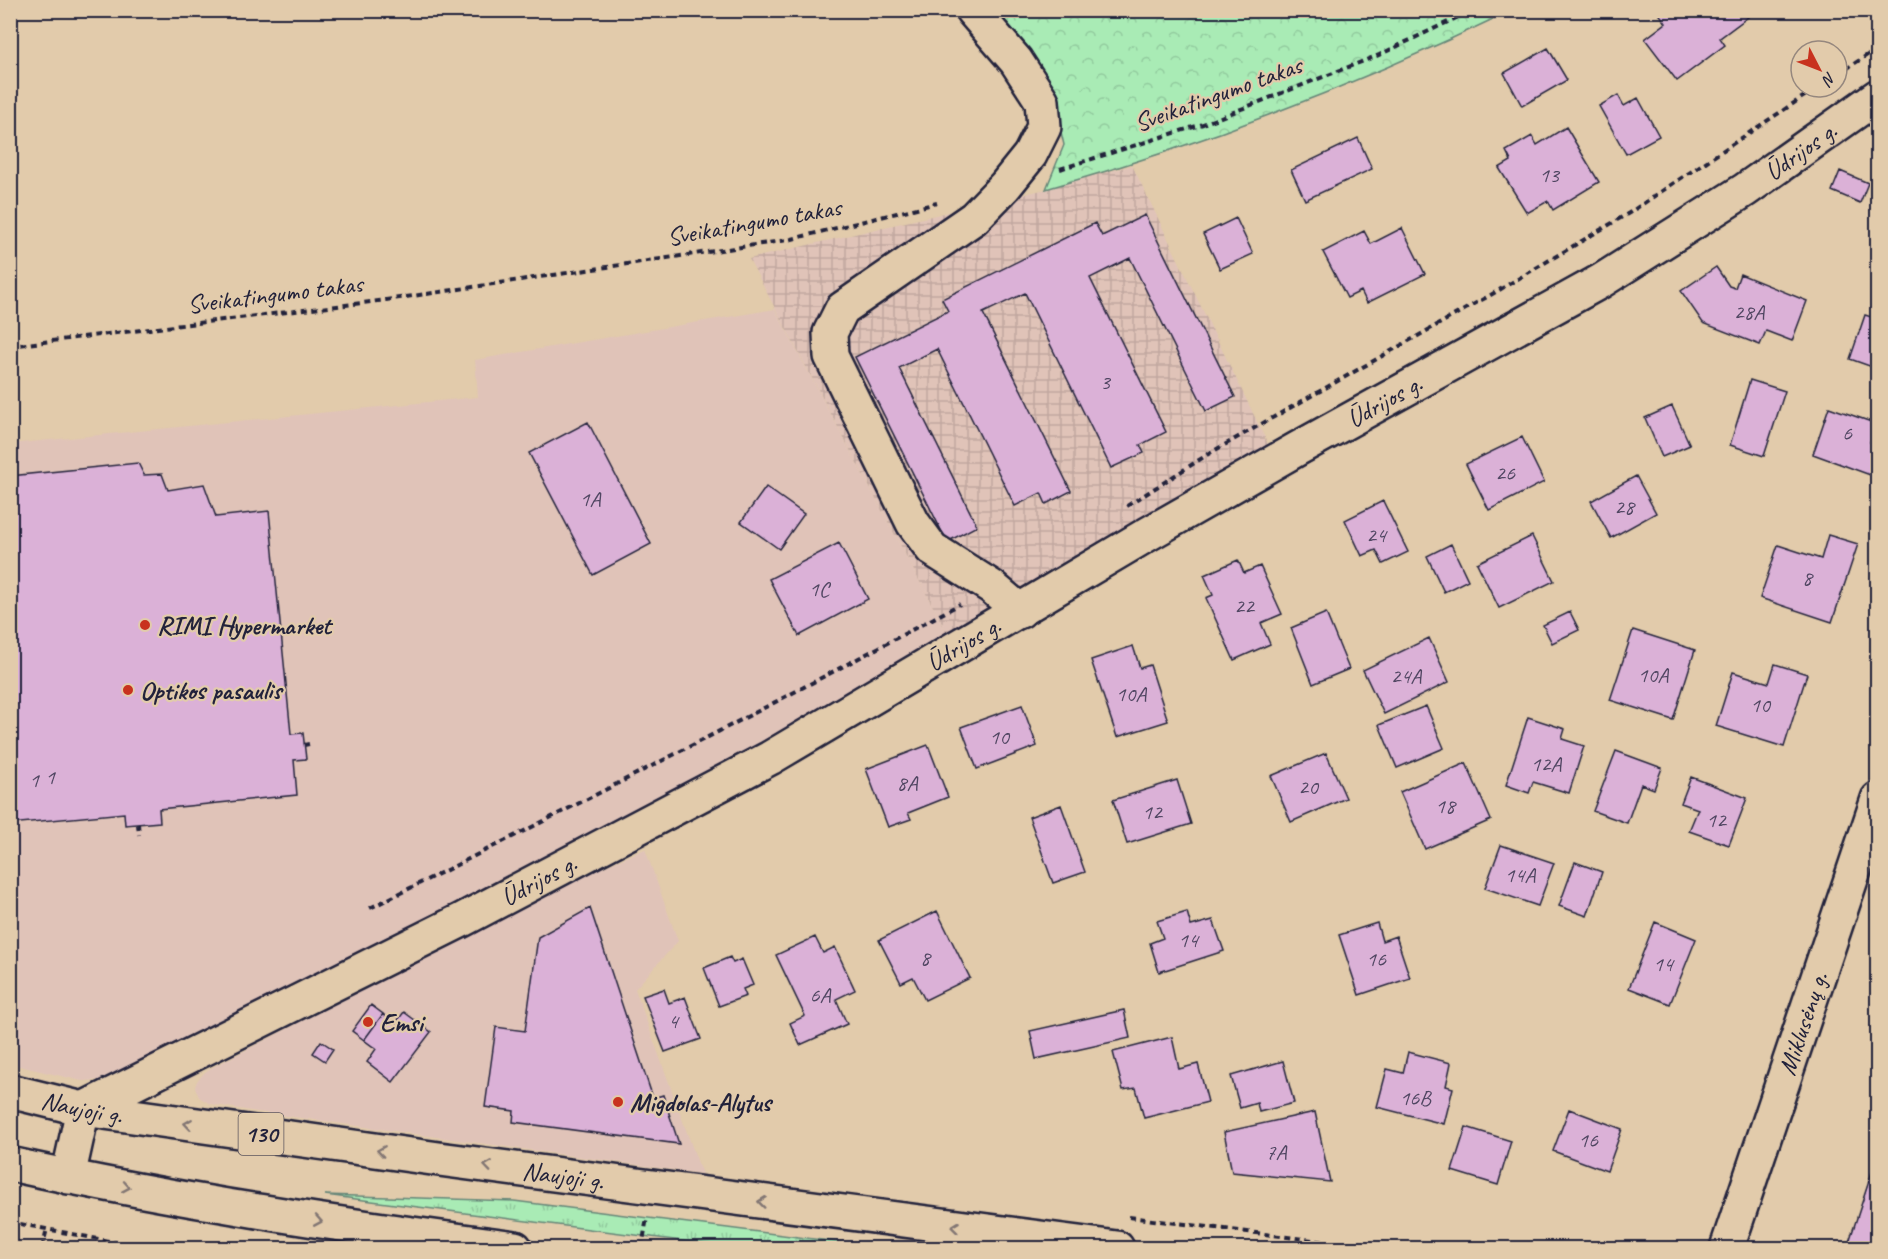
<svg xmlns="http://www.w3.org/2000/svg" width="1888" height="1259" viewBox="0 0 1888 1259" font-family="Caveat,sans-serif">
<style>
.built{fill:#e0c3b8}
.industrial{fill:url(#industrial-grid)}
.grass{fill:url(#grass-tufts);stroke:#668678;stroke-width:1.5}
.forest{fill:url(#forest-crowns);stroke:#668678;stroke-width:1.5}
.building{fill:#dbb1d7;stroke:#22223b;stroke-width:1.5}
.lines{fill:none;stroke-linecap:round;stroke-linejoin:round}
.minor-casing{stroke:#22223b;stroke-width:38}
.major-casing{stroke:#22223b;stroke-width:38}
.path{stroke:#22223b;stroke-width:4;stroke-dasharray:6 4.5;stroke-linecap:butt}
.minor{stroke:#e2cbab;stroke-width:33}
.major{stroke:#e2cbab;stroke-width:33}
.oneway{stroke:#827673}
.poi-dot{fill:#c8321e;stroke:#e2cbab;stroke-width:2}
.labels{text-anchor:middle;dominant-baseline:central;stroke-width:4.5;stroke-linejoin:round;paint-order:stroke}
.number-label{font-size:22px;fill:#504662}
.shield{fill:#e2cbab;stroke:#5c555d;stroke-width:1.5}
.shield-label{font-size:24px;font-weight:bold;fill:#22223b}
.street-label{font-size:26px;fill:#22223b;stroke:#e2cbab}
.poi-label{font-size:26px;font-weight:bold;fill:#22223b;stroke:#e2cbab;text-anchor:start}
</style>
<defs>
<pattern id="industrial-grid" width="8" height="8" patternUnits="userSpaceOnUse" patternTransform="scale(1.5)"><rect width="8" height="8" fill="#e0c3b8"/><path d="M0 4h8M4 0v8" fill="none" stroke="#c0a79f"/></pattern>
<pattern id="grass-tufts" width="24" height="20" patternUnits="userSpaceOnUse" patternTransform="scale(1.5)"><rect width="24" height="20" fill="#a9ebb5"/><path d="M3 7l-1-3M5 7V3M7 7l1-3M15 17l-1-3M17 17v-4M19 17l1-3" fill="none" stroke="#91c99d"/></pattern>
<pattern id="forest-crowns" width="20" height="18" patternUnits="userSpaceOnUse" patternTransform="scale(1.5)"><rect width="20" height="18" fill="#a9ebb5"/><path d="M2 6a3 3 0 1 1 6 0M12 15a3 3 0 1 1 6 0" fill="none" stroke="#91c99d"/></pattern>
</defs>
<rect width="100%" height="100%" fill="#e2cbab"/>
<filter id="ink" filterUnits="userSpaceOnUse"><feTurbulence type="fractalNoise" baseFrequency=".0167" numOctaves="2"/><feDisplacementMap in="SourceGraphic" scale="12" xChannelSelector="R" yChannelSelector="G"/><feConvolveMatrix kernelMatrix="1 2 1 2 8 2 1 2 1" color-interpolation-filters="sRGB"/></filter>
<g filter="url(#ink)">
<path class="built" d="M 775,309 L 948,635 L 634,814 L 101,1080 L 82,1081 L 11,1064 L 10,444 L 478,397 L 475,360 Z
M 645,849 L 678,941 L 635,989 L 702,1174 L 251,1111 L 210,1104 L 199,1097 L 195,1087 L 197,1081 L 205,1072 L 213,1067 L 590,873 Z"/>
<path class="industrial" d="M 1132,165 L 1268,444 L 948,635 L 749,259 L 1046,189 Z"/>
<path class="grass" d="M 325,1195 L 514,1201 L 885,1248 L 737,1248 Z"/>
<path class="forest" d="M 989,11 L 1510,11 C 1359,84 1207,143 1046,189 L 1064,145 L 1054,102 Z"/>
<path class="building" d="M 1659,10 L 1743,10 L 1748,17 L 1720,38 L 1725,45 L 1677,81 L 1645,39 L 1666,23 L 1658,12 Z
M 1548,48 L 1567,80 L 1522,106 L 1504,73 Z
M 1618,95 L 1624,106 L 1638,98 L 1659,136 L 1626,154 L 1599,106 Z
M 1566,127 L 1599,182 L 1553,210 L 1548,201 L 1527,213 L 1499,168 L 1511,161 L 1506,151 L 1532,136 L 1537,145 Z
M 1358,138 L 1372,169 L 1305,200 L 1291,170 Z
M 1840,171 L 1868,183 L 1860,203 L 1832,191 Z
M 1145,215 L 1235,397 L 1206,411 L 1130,258 L 1090,278 L 1166,432 L 1140,445 L 1144,453 L 1111,468 L 1025,293 L 983,313 L 1071,491 L 1046,504 L 1041,493 L 1015,506 L 937,349 L 899,368 L 977,526 L 947,542 L 855,357 L 948,311 L 942,299 L 1095,223 L 1102,236 Z
M 1236,218 L 1253,254 L 1220,269 L 1203,234 Z
M 1402,228 L 1425,274 L 1367,303 L 1361,291 L 1347,298 L 1323,252 L 1364,231 L 1371,244 Z
M 1716,267 L 1729,286 L 1735,288 L 1740,274 L 1807,301 L 1792,341 L 1766,331 L 1760,345 L 1703,323 L 1681,291 Z
M 1865,315 L 1878,319 L 1878,369 L 1850,359 Z
M 1750,380 L 1785,391 L 1764,456 L 1730,445 Z
M 1672,406 L 1690,445 L 1662,457 L 1645,418 Z
M 1829,407 L 1877,424 L 1870,442 L 1878,444 L 1878,462 L 1873,476 L 1813,454 Z
M 588,422 L 651,544 L 593,575 L 529,453 Z
M 1522,437 L 1544,482 L 1489,510 L 1466,464 Z
M 138,463 L 144,475 L 162,474 L 168,490 L 204,484 L 216,517 L 269,511 L 291,734 L 303,733 L 306,759 L 294,760 L 297,795 L 159,809 L 160,822 L 125,825 L 124,813 L 10,824 L 10,476 Z
M 1636,476 L 1656,513 L 1611,538 L 1591,501 Z
M 766,487 L 804,514 L 779,549 L 741,522 Z
M 1383,501 L 1408,552 L 1383,564 L 1376,550 L 1362,556 L 1345,520 Z
M 1828,535 L 1858,544 L 1832,622 L 1760,598 L 1778,545 L 1821,559 Z
M 1532,536 L 1554,581 L 1499,608 L 1477,563 Z
M 839,543 L 868,599 L 799,636 L 769,579 Z
M 1451,544 L 1468,580 L 1444,592 L 1427,556 Z
M 1238,560 L 1244,573 L 1260,566 L 1282,614 L 1261,623 L 1270,644 L 1234,660 L 1206,598 L 1213,595 L 1204,575 Z
M 1570,612 L 1579,630 L 1552,643 L 1543,625 Z
M 1326,613 L 1349,669 L 1313,684 L 1291,628 Z
M 1633,630 L 1695,650 L 1673,720 L 1610,700 Z
M 1429,638 L 1449,682 L 1384,714 L 1363,670 Z
M 1133,646 L 1140,668 L 1150,665 L 1168,721 L 1117,737 L 1091,660 Z
M 1775,664 L 1807,674 L 1784,747 L 1716,726 L 1733,672 L 1769,683 Z
M 1022,705 L 1037,746 L 977,769 L 961,727 Z
M 1426,706 L 1444,748 L 1397,768 L 1379,725 Z
M 1528,717 L 1565,729 L 1562,739 L 1584,746 L 1569,793 L 1533,782 L 1529,793 L 1506,785 Z
M 928,745 L 948,797 L 908,813 L 911,819 L 888,827 L 866,769 Z
M 1616,751 L 1662,768 L 1654,789 L 1641,784 L 1627,823 L 1593,811 Z
M 1326,753 L 1346,798 L 1291,822 L 1271,776 Z
M 1466,763 L 1491,820 L 1425,849 L 1400,792 Z
M 1691,777 L 1747,798 L 1729,845 L 1689,831 L 1698,809 L 1681,803 Z
M 1177,780 L 1191,824 L 1127,844 L 1113,800 Z
M 1061,805 L 1085,872 L 1053,883 L 1029,817 Z
M 1501,845 L 1554,863 L 1538,906 L 1485,888 Z
M 1575,862 L 1602,872 L 1587,916 L 1559,906 Z
M 590,908 L 653,1098 L 663,1095 L 679,1144 L 513,1122 L 514,1111 L 485,1107 L 496,1027 L 525,1031 L 538,937 Z
M 937,911 L 970,978 L 925,1000 L 913,977 L 901,983 L 879,940 Z
M 1187,912 L 1191,926 L 1213,920 L 1224,951 L 1159,972 L 1150,943 L 1163,938 L 1157,921 Z
M 1655,922 L 1696,939 L 1670,1004 L 1629,988 Z
M 1377,923 L 1382,941 L 1396,936 L 1410,978 L 1359,995 L 1339,935 Z
M 815,937 L 823,953 L 835,947 L 855,990 L 836,999 L 847,1024 L 800,1045 L 790,1023 L 805,1016 L 776,955 Z
M 730,957 L 733,963 L 742,959 L 753,985 L 743,989 L 746,996 L 719,1006 L 704,968 Z
M 664,989 L 669,1003 L 685,997 L 701,1039 L 665,1052 L 643,996 Z
M 371,1005 L 383,1014 L 364,1040 L 352,1031 Z
M 1124,1010 L 1130,1038 L 1036,1059 L 1030,1031 Z
M 404,1012 L 431,1032 L 393,1082 L 367,1062 L 376,1049 L 364,1040 L 383,1014 L 395,1024 Z
M 1172,1037 L 1179,1069 L 1198,1064 L 1208,1102 L 1144,1118 L 1136,1088 L 1123,1090 L 1113,1052 Z
M 321,1041 L 333,1049 L 325,1061 L 313,1053 Z
M 1408,1052 L 1451,1063 L 1446,1086 L 1453,1088 L 1444,1124 L 1377,1107 L 1387,1069 L 1403,1073 Z
M 1283,1061 L 1294,1103 L 1259,1112 L 1257,1103 L 1240,1108 L 1231,1076 Z
M 1569,1109 L 1622,1129 L 1607,1171 L 1553,1151 Z
M 1315,1112 L 1330,1182 L 1232,1172 L 1224,1132 Z
M 1466,1127 L 1511,1141 L 1498,1185 L 1452,1171 Z
M 1875,1163 L 1878,1164 L 1878,1248 L 1870,1248 L 1849,1242 Z"/>
<g class="lines">
<defs>
<g id="minor">
<path d="M 972,10 L 1016,61 L 1042,101 L 1044,127 L 1030,155 L 1005,186 L 974,218 L 842,309 L 830,333 L 831,356 L 913,523 L 932,549 L 992,587 L 1020,611"/>
<path id="s1" d="M 1727,1248 L 1878,799"/>
</g>
<g id="major">
<path id="s2" d="M 10,1091 L 83,1109 L 439,1159 L 1117,1248"/>
<path id="s3" d="M 83,1109 L 462,920 L 770,758 L 1148,534 L 1297,449 L 1601,281 L 1745,190 L 1878,96"/>
<path d="M 10,1164 C 177,1201 346,1226 515,1248"/>
<path d="M 68,1177 L 83,1109"/>
</g>
</defs>
<use href="#minor" class="minor-casing"/>
<use href="#major" class="major-casing"/>
<path class="path" d="M 1837,75 L 1878,48
M 1060,169 L 1203,124 L 1379,55 L 1473,10
M 10,346 L 386,300 L 788,240 L 937,203
M 1127,506 L 1210,453 L 1494,293 L 1629,213 L 1818,87
M 304,745 L 309,744
M 138,824 L 139,835
M 370,908 C 568,810 765,709 960,604
M 1129,1217 L 1375,1248
M 10,1222 L 145,1248
M 42,1248 L 47,1229
M 642,1248 L 647,1217"/>
<use href="#minor" class="minor"/>
<use href="#major" class="major"/>
</g>
<defs><path id="oneway-chevron" d="M-2-3.5L2.5 0L-2 3.5" fill="none" stroke-width="1.6" stroke-linecap="round" stroke-linejoin="round" transform="scale(1.5)"/></defs>
<g class="oneway">
<use href="#oneway-chevron" transform="translate(188 1124) rotate(-172)"/>
<use href="#oneway-chevron" transform="translate(381 1151) rotate(-172)"/>
<use href="#oneway-chevron" transform="translate(488 1166) rotate(-172)"/>
<use href="#oneway-chevron" transform="translate(126 1187) rotate(10)"/>
<use href="#oneway-chevron" transform="translate(762 1202) rotate(-173)"/>
<use href="#oneway-chevron" transform="translate(318 1221) rotate(10)"/>
<use href="#oneway-chevron" transform="translate(955 1227) rotate(-173)"/>
</g>
</g>
<g class="poi-dot">
<circle cx="145" cy="625" r="6"/>
<circle cx="128" cy="690" r="6"/>
<circle cx="368" cy="1022" r="6"/>
<circle cx="618" cy="1102" r="6"/>
</g>
<g class="labels">
<g class="number-label">
<text x="1549" y="175">13</text>
<text x="1749" y="312">28A</text>
<text x="1105" y="382">3</text>
<text x="1847" y="433">6</text>
<text x="1505" y="473">26</text>
<text x="590" y="499">1A</text>
<text x="1624" y="507">28</text>
<text x="1376" y="535">24</text>
<text x="1807" y="578">8</text>
<text x="819" y="589">1C</text>
<text x="1244" y="606">22</text>
<text x="1653" y="675">10A</text>
<text x="1406" y="676">24A</text>
<text x="1131" y="694">10A</text>
<text x="1760" y="705">10</text>
<text x="999" y="737">10</text>
<text x="1546" y="764">12A</text>
<text x="50" y="777">1</text>
<text x="34" y="780">1</text>
<text x="907" y="783">8A</text>
<text x="1308" y="787">20</text>
<text x="1445" y="806">18</text>
<text x="1152" y="812">12</text>
<text x="1716" y="820">12</text>
<text x="1520" y="875">14A</text>
<text x="1188" y="940">14</text>
<text x="925" y="958">8</text>
<text x="1376" y="959">16</text>
<text x="1663" y="964">14</text>
<text x="820" y="995">6A</text>
<text x="673" y="1021">4</text>
<text x="1415" y="1098">16B</text>
<text x="1588" y="1140">16</text>
<text x="1276" y="1152">7A</text>
</g>
<rect class="shield" x="238.5" y="1113" width="45" height="42" rx="4.5"/>
<g class="shield-label">
<text x="261" y="1134">130</text>
</g>
<g class="street-label">
<text transform="translate(1218 94) rotate(-20)">Sveikatingumo takas</text>
<text stroke="none"><textPath href="#s3" startOffset="1968">Ūdrijos g.</textPath></text>
<text transform="translate(754 222) rotate(-10)">Sveikatingumo takas</text>
<text transform="translate(275 294) rotate(-7)">Sveikatingumo takas</text>
<text stroke="none"><textPath href="#s3" startOffset="1482">Ūdrijos g.</textPath></text>
<text stroke="none"><textPath href="#s3" startOffset="996">Ūdrijos g.</textPath></text>
<text stroke="none"><textPath href="#s3" startOffset="510">Ūdrijos g.</textPath></text>
<text stroke="none"><textPath href="#s1" startOffset="237">Miklusėnų g.</textPath></text>
<text stroke="none"><textPath href="#s2" startOffset="74">Naujoji g.</textPath></text>
<text stroke="none"><textPath href="#s2" startOffset="560">Naujoji g.</textPath></text>
</g>
<g class="poi-label">
<text x="157" y="625">RIMI Hypermarket</text>
<text x="140" y="690">Optikos pasaulis</text>
<text x="380" y="1022">Emsi</text>
<text x="630" y="1102">Migdolas-Alytus</text>
</g>
</g>
<rect width="1888" height="1259" fill="none" stroke="#e2cbab" stroke-width="36"/>
<rect x="18" y="18" width="1852" height="1223" fill="none" stroke="#22223b" stroke-width="2" filter="url(#ink)"/>
<g transform="translate(1819 69) rotate(132)"><circle r="28" fill="#e2cbab" stroke="#95877e" stroke-width="1.5"/>
<path d="M0-4.5L10 22L0 15L-10 22Z" fill="#c8321e"/>
<text y="-9" font-size="16" font-weight="bold" text-anchor="middle" fill="#22223b">N</text>
</g>
</svg>
